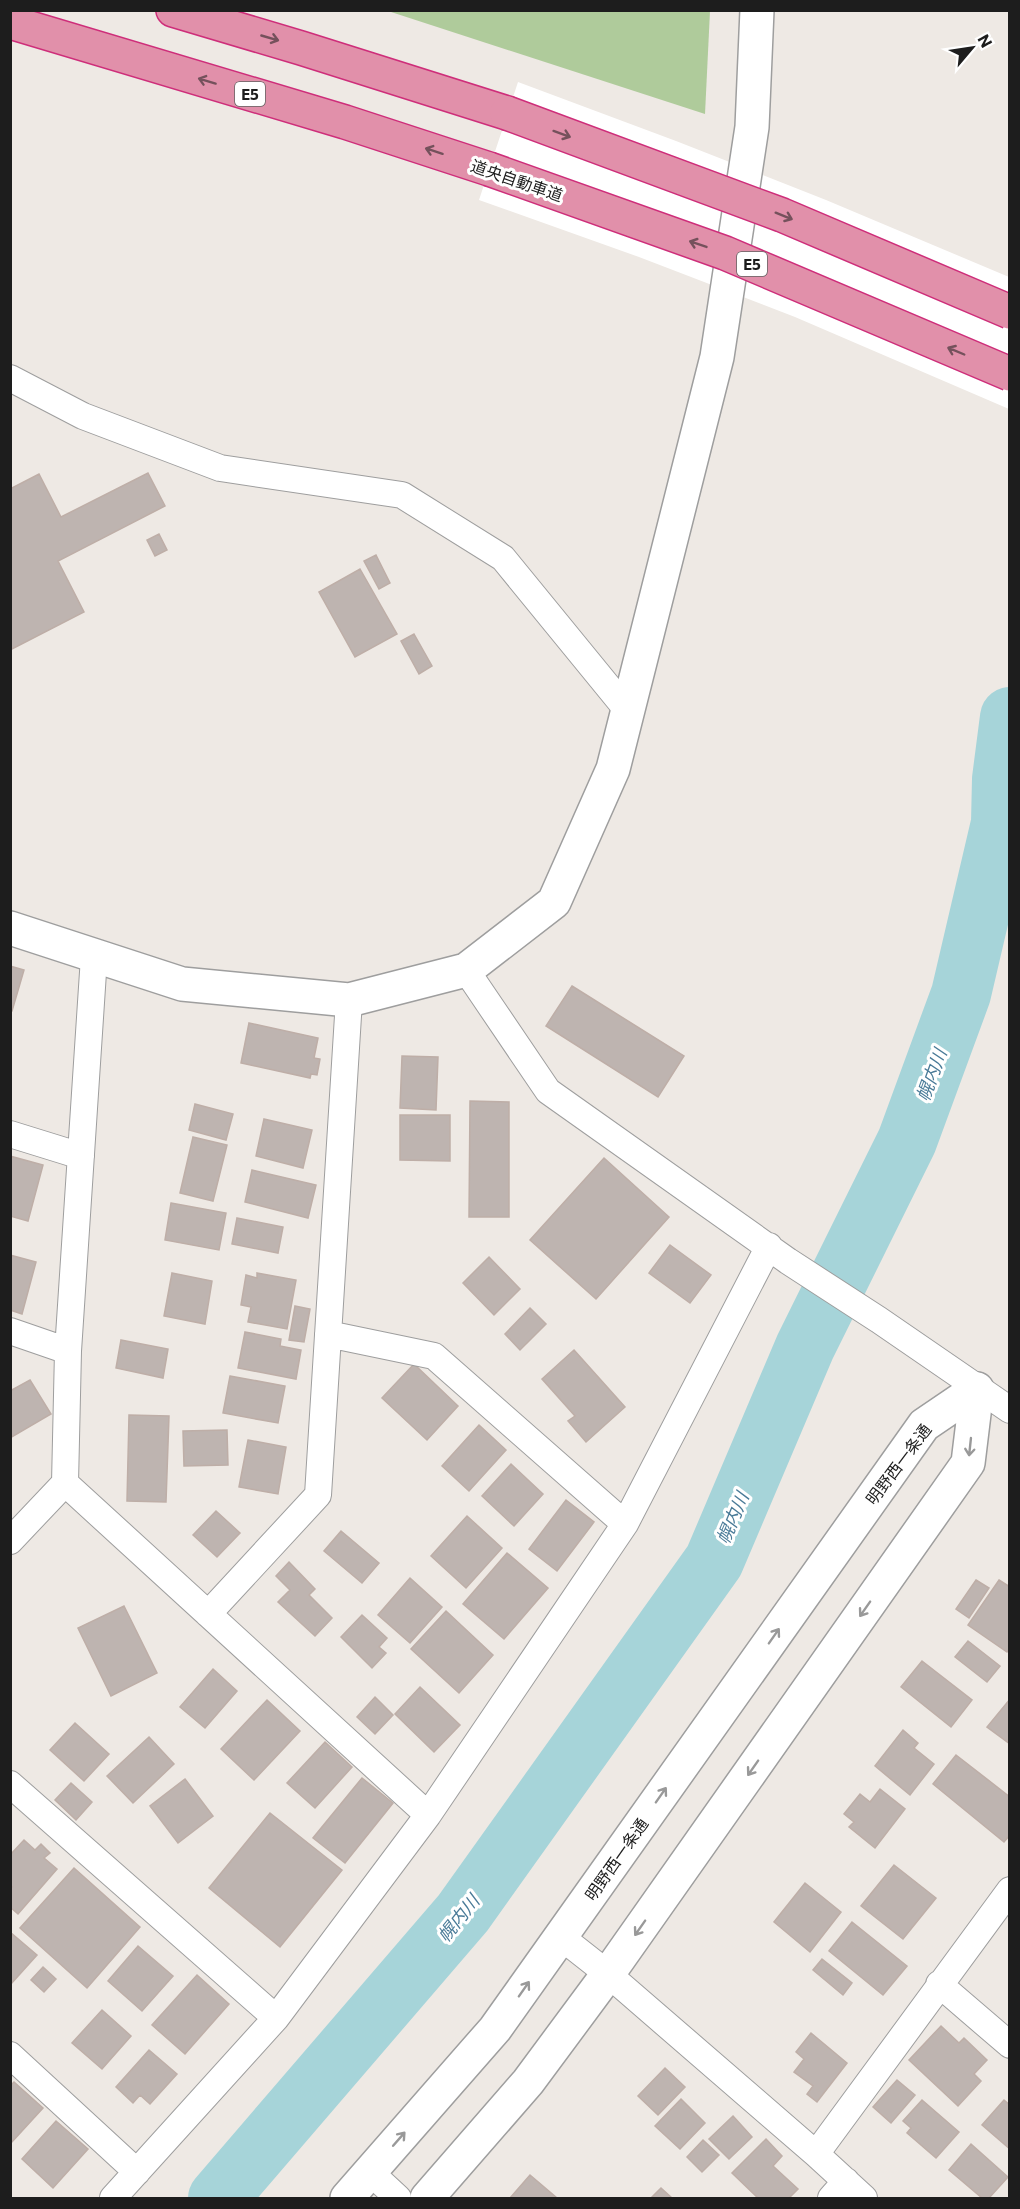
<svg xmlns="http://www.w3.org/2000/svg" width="1020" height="2209" viewBox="0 0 1020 2209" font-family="Commissioner,'Noto Sans JP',sans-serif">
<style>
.forest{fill:#afcb9b}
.pier{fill:#fff}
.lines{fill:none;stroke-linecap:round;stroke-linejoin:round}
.river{stroke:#a6d4d9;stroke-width:60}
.building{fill:#beb4b0;stroke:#beaea7;stroke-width:1.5}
.minor-casing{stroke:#9e9e9e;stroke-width:28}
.tertiary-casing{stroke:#9e9e9e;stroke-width:36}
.motorway-casing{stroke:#ce2e7a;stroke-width:36}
.minor{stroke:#fff;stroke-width:26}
.tertiary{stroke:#fff;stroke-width:33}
.motorway{stroke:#e190aa;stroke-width:33}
.motorway-bridge-casing{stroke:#ce2e7a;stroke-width:36;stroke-linecap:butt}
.motorway-bridge{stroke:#e190aa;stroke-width:33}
.oneway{stroke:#75515c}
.oneway2{stroke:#999}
.labels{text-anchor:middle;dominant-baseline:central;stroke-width:6;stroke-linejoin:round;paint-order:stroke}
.shield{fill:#fff;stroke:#616161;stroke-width:1.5}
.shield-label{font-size:15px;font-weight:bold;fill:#1d1d1d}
.street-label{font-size:16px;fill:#1d1d1d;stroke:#fff}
.water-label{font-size:18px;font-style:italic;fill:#4a7b98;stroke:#fff}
</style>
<rect width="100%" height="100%" fill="#eee9e4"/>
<path class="forest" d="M 388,11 L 710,11 L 705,114 Z"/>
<path class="pier" d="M 518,82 L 676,141 L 826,200 L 1009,277 L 1009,409 L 795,317 L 639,257 L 479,200 Z"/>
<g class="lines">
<path class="river" d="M 218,2198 L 463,1913 L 714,1561 L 805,1347 L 907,1141 L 961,994 L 1001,823 L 1002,779 L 1010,717"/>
</g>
<path class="building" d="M 148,473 L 165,506 L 58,561 L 84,612 L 10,650 L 10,489 L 39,474 L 61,517 Z
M 159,534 L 167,550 L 155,556 L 147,540 Z
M 376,555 L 390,583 L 379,589 L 364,561 Z
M 360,569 L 397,634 L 355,657 L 319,592 Z
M 414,634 L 432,666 L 419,674 L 401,641 Z
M 10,966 L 24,970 L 12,1011 L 10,1011 Z
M 572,986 L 684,1056 L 658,1097 L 546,1026 Z
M 249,1023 L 318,1038 L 314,1058 L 320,1059 L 317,1075 L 311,1074 L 310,1078 L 241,1063 Z
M 402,1056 L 438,1057 L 436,1110 L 400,1108 Z
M 470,1101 L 509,1102 L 509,1217 L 469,1217 Z
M 195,1104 L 233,1114 L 226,1140 L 189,1130 Z
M 400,1115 L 450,1115 L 450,1161 L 400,1160 Z
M 264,1119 L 312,1130 L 303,1168 L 256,1156 Z
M 193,1137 L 227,1145 L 213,1201 L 180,1193 Z
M 10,1156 L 43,1165 L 28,1221 L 10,1216 Z
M 604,1158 L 669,1217 L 596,1299 L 530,1240 Z
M 252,1170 L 316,1185 L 308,1218 L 245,1202 Z
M 171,1203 L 226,1213 L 219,1250 L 165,1240 Z
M 237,1218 L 283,1227 L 278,1253 L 232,1244 Z
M 670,1245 L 711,1275 L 690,1303 L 649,1273 Z
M 10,1255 L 36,1262 L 22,1314 L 10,1310 Z
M 489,1257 L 520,1289 L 494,1315 L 463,1283 Z
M 172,1273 L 212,1281 L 205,1324 L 164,1316 Z
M 257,1273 L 296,1280 L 287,1329 L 248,1322 L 251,1307 L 241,1305 L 246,1275 L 257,1278 Z
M 295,1306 L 310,1309 L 304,1342 L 289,1340 Z
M 530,1308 L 546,1324 L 520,1350 L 505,1334 Z
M 245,1332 L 281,1339 L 280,1346 L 301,1350 L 296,1379 L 238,1368 Z
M 121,1340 L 168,1349 L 163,1378 L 116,1368 Z
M 574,1350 L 625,1407 L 586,1442 L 568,1421 L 575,1416 L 542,1379 Z
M 414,1364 L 458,1406 L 427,1440 L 382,1398 Z
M 230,1376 L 285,1386 L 278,1423 L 223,1413 Z
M 30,1380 L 51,1414 L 10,1438 L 10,1391 Z
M 129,1415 L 169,1416 L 166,1502 L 127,1501 Z
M 479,1425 L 506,1450 L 469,1491 L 442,1466 Z
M 227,1430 L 228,1465 L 184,1466 L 183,1431 Z
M 248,1440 L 286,1447 L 278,1494 L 239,1487 Z
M 511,1464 L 543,1494 L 514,1526 L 482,1496 Z
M 566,1500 L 594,1522 L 557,1571 L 529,1549 Z
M 216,1511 L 240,1533 L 217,1557 L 193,1535 Z
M 467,1516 L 502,1548 L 466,1588 L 431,1556 Z
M 341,1531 L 379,1563 L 362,1583 L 324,1551 Z
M 507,1553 L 548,1588 L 504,1639 L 463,1604 Z
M 289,1562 L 315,1589 L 309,1595 L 332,1618 L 315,1636 L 278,1602 L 290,1590 L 276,1576 Z
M 410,1578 L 442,1607 L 410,1643 L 378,1615 Z
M 976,1580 L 989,1588 L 969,1618 L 956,1609 Z
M 999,1580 L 1010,1587 L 1010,1648 L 1007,1652 L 968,1625 Z
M 124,1606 L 157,1673 L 111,1696 L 78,1628 Z
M 446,1611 L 493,1655 L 459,1693 L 411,1649 Z
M 362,1615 L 387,1638 L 379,1647 L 386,1653 L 372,1668 L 341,1637 Z
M 968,1641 L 1000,1666 L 987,1682 L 955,1657 Z
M 922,1661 L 972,1700 L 951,1727 L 901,1687 Z
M 213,1669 L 237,1691 L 205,1728 L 180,1707 Z
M 420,1687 L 460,1725 L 434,1752 L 395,1714 Z
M 375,1697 L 393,1715 L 375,1734 L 357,1717 Z
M 1010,1699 L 1010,1744 L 987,1727 Z
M 267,1700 L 300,1731 L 254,1780 L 221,1749 Z
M 75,1723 L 109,1754 L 84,1781 L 50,1750 Z
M 903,1730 L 918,1743 L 914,1748 L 934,1764 L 910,1795 L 875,1766 Z
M 149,1737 L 174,1764 L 133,1803 L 107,1776 Z
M 325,1742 L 352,1767 L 315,1808 L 287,1783 Z
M 956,1755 L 1010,1797 L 1010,1835 L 1004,1842 L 933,1784 Z
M 362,1778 L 393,1803 L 345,1863 L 313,1838 Z
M 185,1779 L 213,1816 L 178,1843 L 150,1806 Z
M 71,1783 L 92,1802 L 76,1820 L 55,1800 Z
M 880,1789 L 905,1809 L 875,1848 L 849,1827 L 854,1822 L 844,1814 L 860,1794 L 870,1802 Z
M 270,1813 L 342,1870 L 280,1947 L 209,1888 Z
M 24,1840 L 35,1850 L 41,1844 L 50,1853 L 44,1858 L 57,1869 L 18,1914 L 10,1907 L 10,1889 L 12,1887 L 10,1886 L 10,1855 Z
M 894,1865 L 936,1898 L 903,1939 L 861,1906 Z
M 74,1868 L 140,1927 L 87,1988 L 20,1928 Z
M 805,1883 L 841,1912 L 810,1952 L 774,1922 Z
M 852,1922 L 907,1966 L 883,1995 L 829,1951 Z
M 10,1932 L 37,1955 L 10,1985 Z
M 138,1946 L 173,1976 L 142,2011 L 108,1981 Z
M 822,1959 L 852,1983 L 843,1995 L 813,1970 Z
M 43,1967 L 56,1979 L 44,1992 L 31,1980 Z
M 197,1975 L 229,2004 L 185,2054 L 152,2025 Z
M 102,2010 L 131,2036 L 102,2069 L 72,2043 Z
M 941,2026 L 959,2043 L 964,2038 L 987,2060 L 974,2074 L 981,2081 L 958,2106 L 909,2060 Z
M 811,2033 L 847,2063 L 817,2102 L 807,2094 L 813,2086 L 794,2072 L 804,2059 L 796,2052 Z
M 149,2050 L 177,2074 L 150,2104 L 140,2095 L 133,2103 L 116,2087 Z
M 665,2068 L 685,2087 L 658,2115 L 638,2096 Z
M 897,2080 L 915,2095 L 891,2123 L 873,2107 Z
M 14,2082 L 43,2108 L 10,2144 L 10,2086 Z
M 681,2099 L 705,2123 L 680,2149 L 655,2126 Z
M 922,2100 L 959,2132 L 936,2158 L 907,2133 L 911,2128 L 903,2121 Z
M 1004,2100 L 1010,2105 L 1010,2149 L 982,2125 Z
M 733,2116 L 752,2137 L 729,2159 L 709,2139 Z
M 56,2121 L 88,2149 L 53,2188 L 22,2159 Z
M 766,2139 L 782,2156 L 773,2166 L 798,2189 L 789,2198 L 758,2198 L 732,2173 Z
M 703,2140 L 719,2155 L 702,2172 L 687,2157 Z
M 971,2144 L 1008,2177 L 989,2198 L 982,2198 L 949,2170 Z
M 530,2175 L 557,2198 L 510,2198 Z
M 661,2188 L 672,2198 L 651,2198 Z"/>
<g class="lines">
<defs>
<path id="minor" d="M 10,378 L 83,416 L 220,468 L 402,495 L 503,558 L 628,711
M 466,970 L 548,1091 L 788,1261 L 879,1320 L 1010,1410
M 10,1134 L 81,1156
M 10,1331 L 68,1351
M 328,1334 L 434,1356 L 625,1524
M 65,1483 L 428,1815
M 10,1541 L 65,1483 L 68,1351 L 94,957
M 208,1614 L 318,1495 L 349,1000
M 10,1784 L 276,2018
M 561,1937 L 608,1974 L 816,2154 L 864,2198
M 939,1984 L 1010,2045
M 10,2055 L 137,2172
M 816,2154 L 1010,1890
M 370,2172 L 398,2198
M 113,2198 L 276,2018 L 428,1815 L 625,1524 L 769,1246
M 831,2198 L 846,2181"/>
<path id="tertiary" d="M 10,928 L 182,984 L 349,1000 L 466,970 L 554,902 L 613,769 L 717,357 L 752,127 L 757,10
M 347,2198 L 495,2029 L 924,1425 L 977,1389
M 427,2198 L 528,2082 L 608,1974 L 968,1463 L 977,1389"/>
<path id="motorway" d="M 173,10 L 301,48 L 507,113
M 10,22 L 345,122 L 489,169"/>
</defs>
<use href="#minor" class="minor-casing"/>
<use href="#tertiary" class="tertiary-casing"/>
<use href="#motorway" class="motorway-casing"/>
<use href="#minor" class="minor"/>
<use href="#tertiary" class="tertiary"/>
<use href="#motorway" class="motorway"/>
<defs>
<path id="motorway-bridge" d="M 507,113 L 782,215 L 1010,312
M 489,169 L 725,253 L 1010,374"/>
</defs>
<use href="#motorway-bridge" class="motorway-bridge-casing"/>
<use href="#motorway-bridge" class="motorway-bridge"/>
</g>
<defs><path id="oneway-shaft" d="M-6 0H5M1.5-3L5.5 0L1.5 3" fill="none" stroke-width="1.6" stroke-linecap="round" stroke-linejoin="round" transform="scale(1.5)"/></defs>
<g class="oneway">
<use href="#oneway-shaft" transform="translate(270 38) rotate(16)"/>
<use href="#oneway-shaft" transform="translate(207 81) rotate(-163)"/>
<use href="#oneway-shaft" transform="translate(562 134) rotate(20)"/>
<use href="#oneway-shaft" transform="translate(434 151) rotate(-162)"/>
<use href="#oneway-shaft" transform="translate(784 216) rotate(22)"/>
<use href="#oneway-shaft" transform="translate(698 244) rotate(-161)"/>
<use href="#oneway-shaft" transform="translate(956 351) rotate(-157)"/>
</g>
<g class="oneway2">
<use href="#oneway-shaft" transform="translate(970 1447) rotate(96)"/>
<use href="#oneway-shaft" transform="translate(865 1609) rotate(125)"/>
<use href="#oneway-shaft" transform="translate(774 1636) rotate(-55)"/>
<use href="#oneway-shaft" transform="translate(753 1768) rotate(125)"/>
<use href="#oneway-shaft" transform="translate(661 1795) rotate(-55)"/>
<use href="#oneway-shaft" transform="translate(640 1928) rotate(125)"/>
<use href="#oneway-shaft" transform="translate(524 1989) rotate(-55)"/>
<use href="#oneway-shaft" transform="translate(399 2139) rotate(-49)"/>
</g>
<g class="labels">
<g class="shield">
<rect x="235" y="82" width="30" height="24" rx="4.5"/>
<rect x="737" y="252" width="30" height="24" rx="4.5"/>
</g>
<g class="shield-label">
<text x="250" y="94">E5</text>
<text x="752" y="264">E5</text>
</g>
<g class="street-label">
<text transform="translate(517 180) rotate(19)">道央自動車道</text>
<text transform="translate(898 1464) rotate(-53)">明野西一条通</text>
<text transform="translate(616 1859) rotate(-55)">明野西一条通</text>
</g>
<g class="water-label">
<text transform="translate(931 1075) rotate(-70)">幌内川</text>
<text transform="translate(732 1518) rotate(-67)">幌内川</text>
<text transform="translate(458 1918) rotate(-51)">幌内川</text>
</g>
</g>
<rect width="1020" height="2209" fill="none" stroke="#1d1d1d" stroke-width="24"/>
<g transform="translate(972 48) rotate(61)" stroke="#ffffff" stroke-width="4.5" paint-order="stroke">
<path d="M0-4.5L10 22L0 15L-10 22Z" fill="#1d1d1d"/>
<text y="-9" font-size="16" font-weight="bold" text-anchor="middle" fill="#1d1d1d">N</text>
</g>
</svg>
